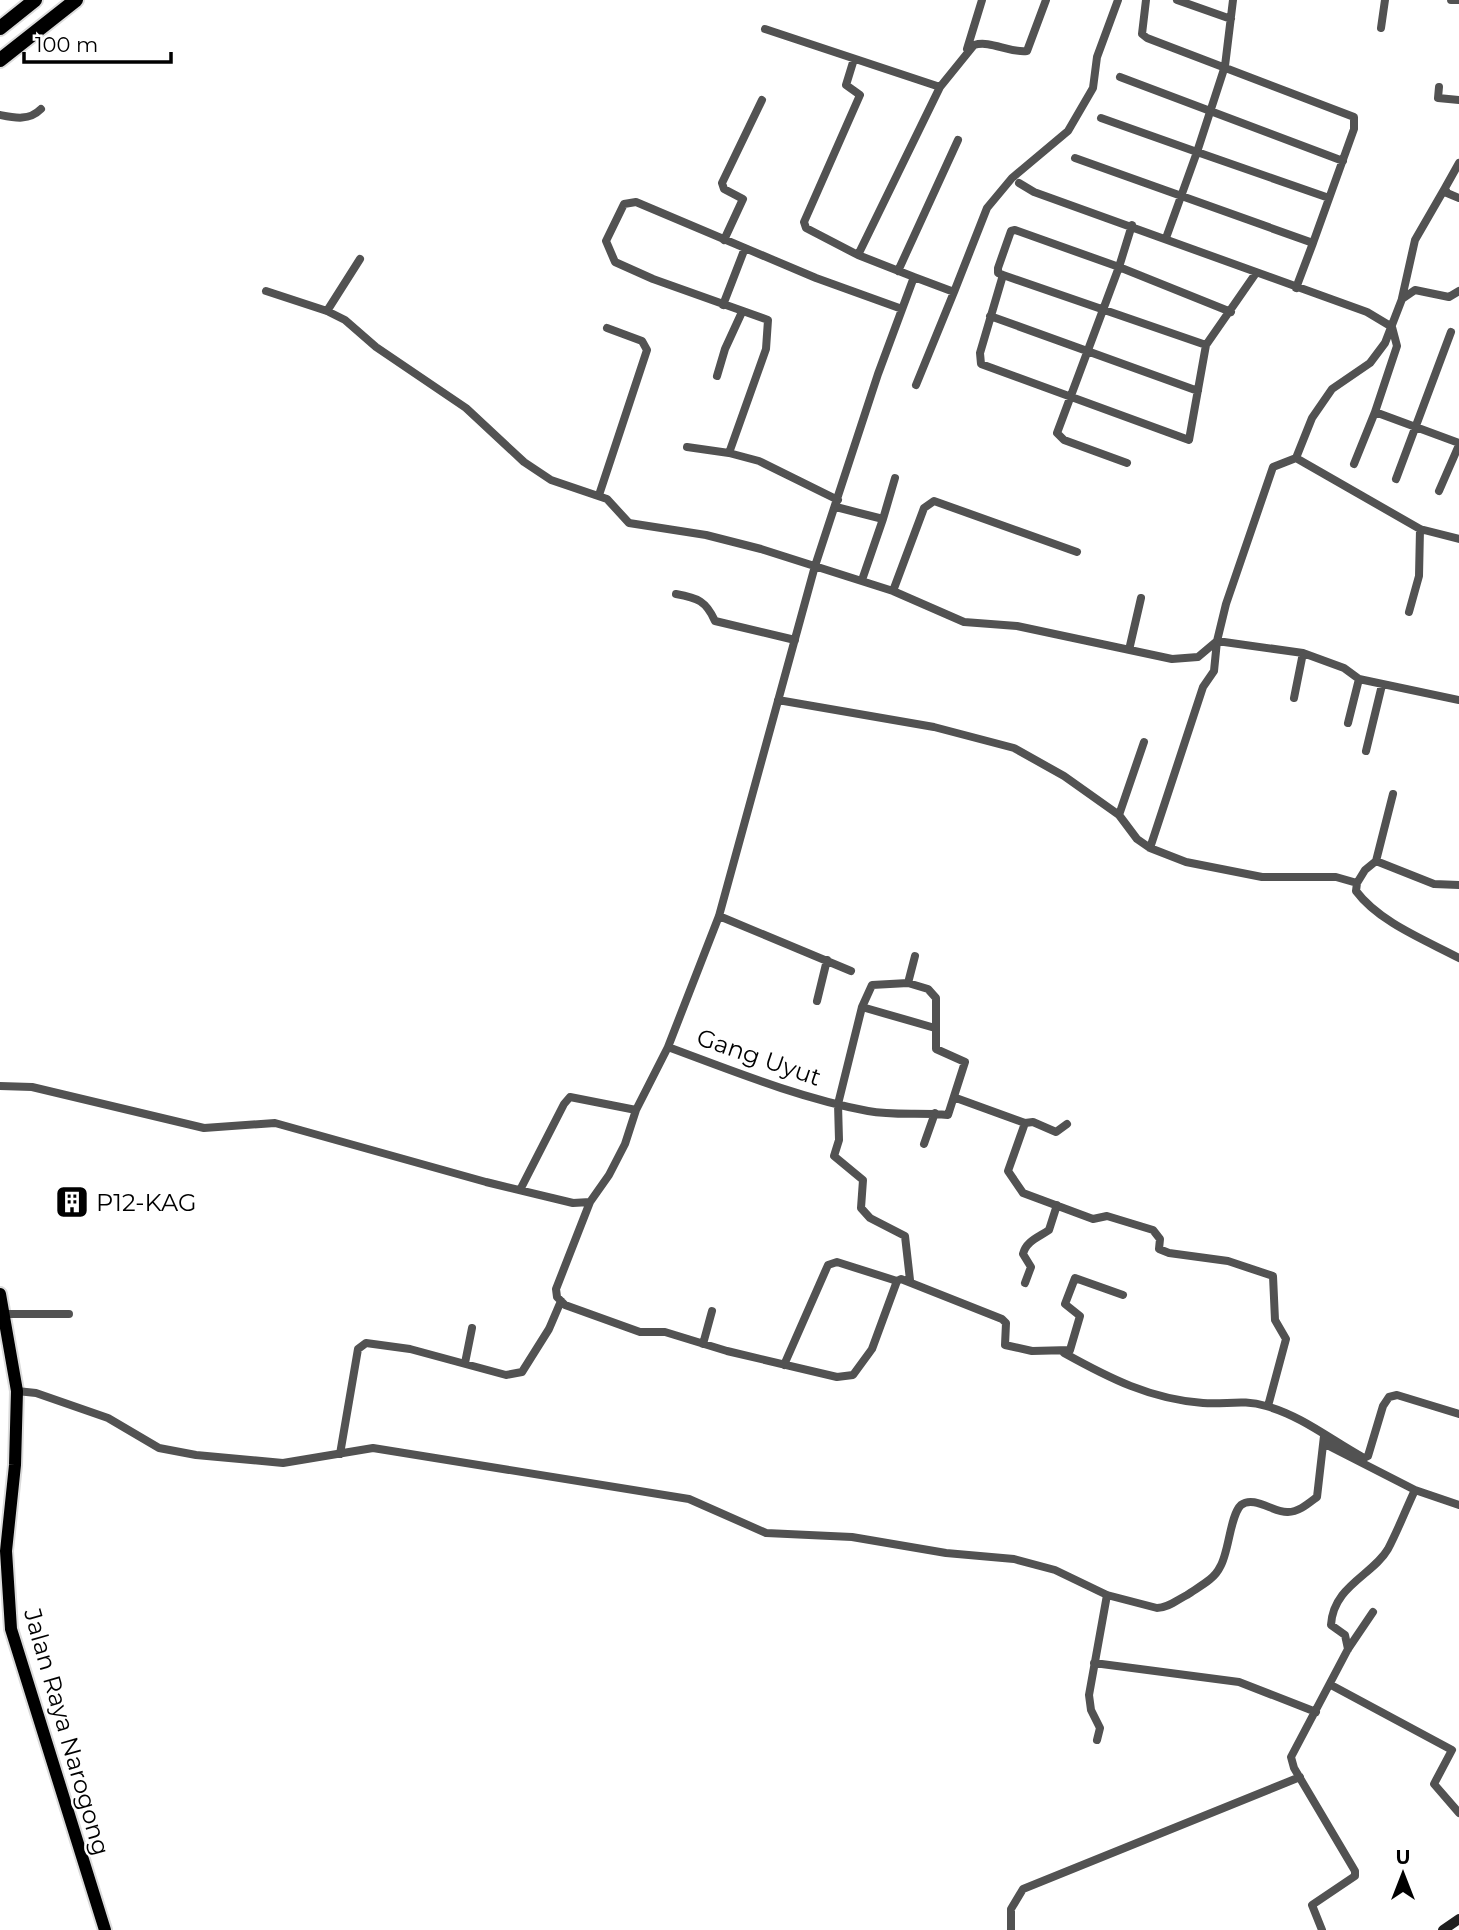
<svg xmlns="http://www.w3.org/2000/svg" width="1459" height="1930" viewBox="0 0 1459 1930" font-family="Montserrat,sans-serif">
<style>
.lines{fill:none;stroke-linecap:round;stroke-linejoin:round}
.primary-casing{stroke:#dbdbdb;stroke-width:16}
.motorway-casing{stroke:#dbdbdb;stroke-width:18}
.minor{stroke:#525252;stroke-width:8}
.secondary{stroke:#1f1f1f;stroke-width:10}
.primary{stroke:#000;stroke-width:12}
.motorway{stroke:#000;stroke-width:14}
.labels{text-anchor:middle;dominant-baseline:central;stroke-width:5;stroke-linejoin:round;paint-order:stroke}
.street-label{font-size:24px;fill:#000;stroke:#fff}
.poi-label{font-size:24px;fill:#000;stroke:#fff;text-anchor:start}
</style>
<rect width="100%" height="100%" fill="#fff"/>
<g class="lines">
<defs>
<path id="primary" d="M 0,1294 L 17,1391 L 15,1465 L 6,1551 L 11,1629 L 105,1930"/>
<path id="motorway" d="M 0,28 L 35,0
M 0,60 L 76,0"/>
</defs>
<use href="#primary" class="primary-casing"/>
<use href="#motorway" class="motorway-casing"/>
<path class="minor" d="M 1146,0 L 1142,34 L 1147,38 L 1354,117 L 1354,129 L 1313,243
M 1177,0 L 1231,19
M 1451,0 L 1459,0
M 1381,28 L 1385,0
M 765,29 L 940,87
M 967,49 L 982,0
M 1120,77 L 1343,161
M 1439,87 L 1438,98 L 1459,100
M 0,115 C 15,118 29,121 41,109
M 1101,118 L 1197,152 L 1225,66 L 1233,0
M 1075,158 L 1313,243 L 1296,288
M 1459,163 L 1445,188 L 1447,193 L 1459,198
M 1019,183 L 1034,192 L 1367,312 L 1392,327 L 1397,346 L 1375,412 L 1459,443
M 1132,225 L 1119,267 L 1015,230 L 1011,231 L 998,268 L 998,273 L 1003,275 L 980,353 L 981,364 L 1189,440 L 1206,345 L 1256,273
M 1166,238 L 1197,152 L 1329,198
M 724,240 L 743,199 L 724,189 L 722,183 L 762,100
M 858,255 L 940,87 L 974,45 C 991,40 1008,53 1027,51 L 1046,0
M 898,271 L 958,140
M 1003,275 L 1206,345
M 914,277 L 954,292 L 987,208 L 1012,178 L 1068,131 L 1093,88 L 1097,57 L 1118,0
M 266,291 L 327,311 L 345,320 L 376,347 L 466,408 L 524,462 L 551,480 L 607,499 L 629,523 L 706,535 L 761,549 L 893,591 L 964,622 L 1017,626 L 1172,659 L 1198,657 L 1217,641 L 1226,604 L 1273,467 L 1296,458 L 1312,418 L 1332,389 L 1370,363 L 1385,343 L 1402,299 L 1415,290 L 1449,297 L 1459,291
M 1402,298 L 1415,240 L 1445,188
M 723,305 L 745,248
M 327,311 L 360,259
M 990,316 L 1198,391
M 717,376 L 725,349 L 742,312
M 916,385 L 954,292
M 687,447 L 729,453 L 759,461 L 838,500
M 729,453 L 766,349 L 768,320 L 653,279 L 615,262 L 606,241 L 624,204 L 636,202 L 816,278 L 902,309
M 1296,458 L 1420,529 L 1459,539
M 1127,463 L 1064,440 L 1057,433 L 1119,267 L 1231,312
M 1354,464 L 1375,412
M 1396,479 L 1451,332
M 1439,491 L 1459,445
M 599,495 L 647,350 L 642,341 L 607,328
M 836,507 L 883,519 L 895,478
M 862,580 L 883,519
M 893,591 L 924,508 L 934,501 L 1077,552
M 676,594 C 698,598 706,601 715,621 L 795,640
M 1409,612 L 1419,576 L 1420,529
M 1129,650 L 1141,598
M 1294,698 L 1303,653
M 778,700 L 934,727 L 1014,748 L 1064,776 L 1119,815 L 1137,839 L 1150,848 L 1186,862 L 1262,877 L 1336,877 L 1357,883 L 1365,870 L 1376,861 L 1434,884 L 1459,885
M 1348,723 L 1359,679
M 1366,751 L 1382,685
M 1119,815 L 1144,742
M 1150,848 L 1203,687 L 1214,671 L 1217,641 L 1303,653 L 1344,668 L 1359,679 L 1459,700
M 1376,861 L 1393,794
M 1357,883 L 1356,891 C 1379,922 1425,940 1459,958
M 719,916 L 851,971
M 817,1001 L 827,960
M 862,1007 L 872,985 L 908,983
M 668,1047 C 733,1071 799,1098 868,1111 C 895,1116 921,1112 948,1115 L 965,1062 L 936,1049 L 936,998 L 928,989 L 908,983 L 915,956
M 0,1086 L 32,1087 L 204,1128 L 275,1123 L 486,1182 L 573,1203 L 590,1202 L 609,1175 L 625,1144 L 636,1110 L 668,1047 L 719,916 L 815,566 L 878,374 L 914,277 L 858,255 L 806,228 L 804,222 L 860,95 L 846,85 L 854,59
M 956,1098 L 1025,1123 L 1008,1171 L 1023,1193 L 1093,1219 L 1107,1216 L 1153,1230 L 1160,1239 L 1159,1249 L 1169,1253 L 1228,1261 L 1273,1276 L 1275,1320 L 1286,1339 L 1268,1406
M 1025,1123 L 1033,1122 L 1056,1132 L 1067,1124
M 924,1144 L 935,1113
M 520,1190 L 564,1104 L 570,1097 L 636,1110
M 590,1202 L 556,1289 L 557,1297 L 565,1305 L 640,1332 L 665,1332 L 727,1351 L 837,1377 L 853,1375 L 872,1349 L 897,1281 L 901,1279 L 1002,1319 L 1006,1323 L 1005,1345 L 1032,1351 L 1070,1350 L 1080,1316 L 1065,1304 L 1075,1278 L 1123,1295
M 910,1280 L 905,1236 L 870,1218 L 861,1208 L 863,1180 L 834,1156 L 839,1140 L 838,1104 L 862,1007 L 935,1028
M 1025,1283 L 1031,1267 L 1023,1254 C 1026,1241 1039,1237 1049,1230 L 1057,1205
M 5,1314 L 69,1314
M 703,1344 L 712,1311
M 1064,1353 C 1109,1378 1150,1399 1203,1403 C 1225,1405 1243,1399 1266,1406 C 1302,1416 1331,1440 1364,1458 L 1368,1456 L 1383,1406 L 1389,1397 L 1397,1395 L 1459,1414
M 465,1363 L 472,1328
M 784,1365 L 828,1265 L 837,1262 L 897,1281
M 17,1391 L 36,1393 L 108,1418 L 159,1448 L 196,1455 L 283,1463 L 373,1448 L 689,1499 L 766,1533 L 852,1537 L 946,1553 L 1014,1559 L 1055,1570 L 1107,1595 L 1157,1608 C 1168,1608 1177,1600 1187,1595 C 1198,1587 1214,1580 1220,1567 C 1229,1553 1230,1515 1241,1505 C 1254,1495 1274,1513 1288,1512 C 1299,1512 1309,1503 1317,1497 L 1324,1436
M 1325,1444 L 1415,1490 L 1459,1505
M 340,1454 L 358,1349 L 366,1343 L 410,1349 L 506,1375 L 522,1372 L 549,1329 L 561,1301
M 1348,1649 L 1345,1635 L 1331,1625 C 1333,1586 1373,1575 1388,1549 C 1398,1530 1406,1509 1415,1490
M 1094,1663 L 1239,1682 L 1316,1712
M 1331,1685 L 1452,1750 L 1434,1784 L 1459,1813
M 1097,1740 L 1100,1728 L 1091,1710 L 1089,1695 L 1107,1595
M 1011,1930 L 1011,1909 L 1023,1889 L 1300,1777
M 1322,1930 L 1312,1905 L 1355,1876 L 1355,1871 L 1294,1768 L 1291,1757 L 1348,1649 L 1373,1612"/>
<path class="secondary" d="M 1443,1930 L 1459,1919"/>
<use href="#primary" class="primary"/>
<use href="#motorway" class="motorway"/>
</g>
<defs>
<symbol id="building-square" viewBox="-11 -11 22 22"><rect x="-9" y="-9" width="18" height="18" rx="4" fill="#000" stroke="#fff"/><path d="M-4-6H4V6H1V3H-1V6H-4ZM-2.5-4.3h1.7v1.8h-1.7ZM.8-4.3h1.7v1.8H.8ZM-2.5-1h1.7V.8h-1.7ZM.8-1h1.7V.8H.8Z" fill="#fff"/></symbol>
</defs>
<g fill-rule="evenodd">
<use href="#building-square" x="53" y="1183" width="38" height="38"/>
</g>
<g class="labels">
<g class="street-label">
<text transform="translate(759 1057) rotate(19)">Gang Uyut</text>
<text transform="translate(67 1732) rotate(74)">Jalan Raya Narogong</text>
</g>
<g class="poi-label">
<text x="96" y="1202">P12-KAG</text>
</g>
</g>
<g transform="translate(1403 1874)" stroke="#ffffff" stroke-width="5" paint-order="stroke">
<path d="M0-5L12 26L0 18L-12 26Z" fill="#000000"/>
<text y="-10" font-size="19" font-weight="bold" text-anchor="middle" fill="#000000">U</text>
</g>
<path d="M24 52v10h147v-10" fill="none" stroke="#000000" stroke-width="3.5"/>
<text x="35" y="52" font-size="21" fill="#000000" stroke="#ffffff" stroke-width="5" paint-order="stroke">100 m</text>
</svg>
